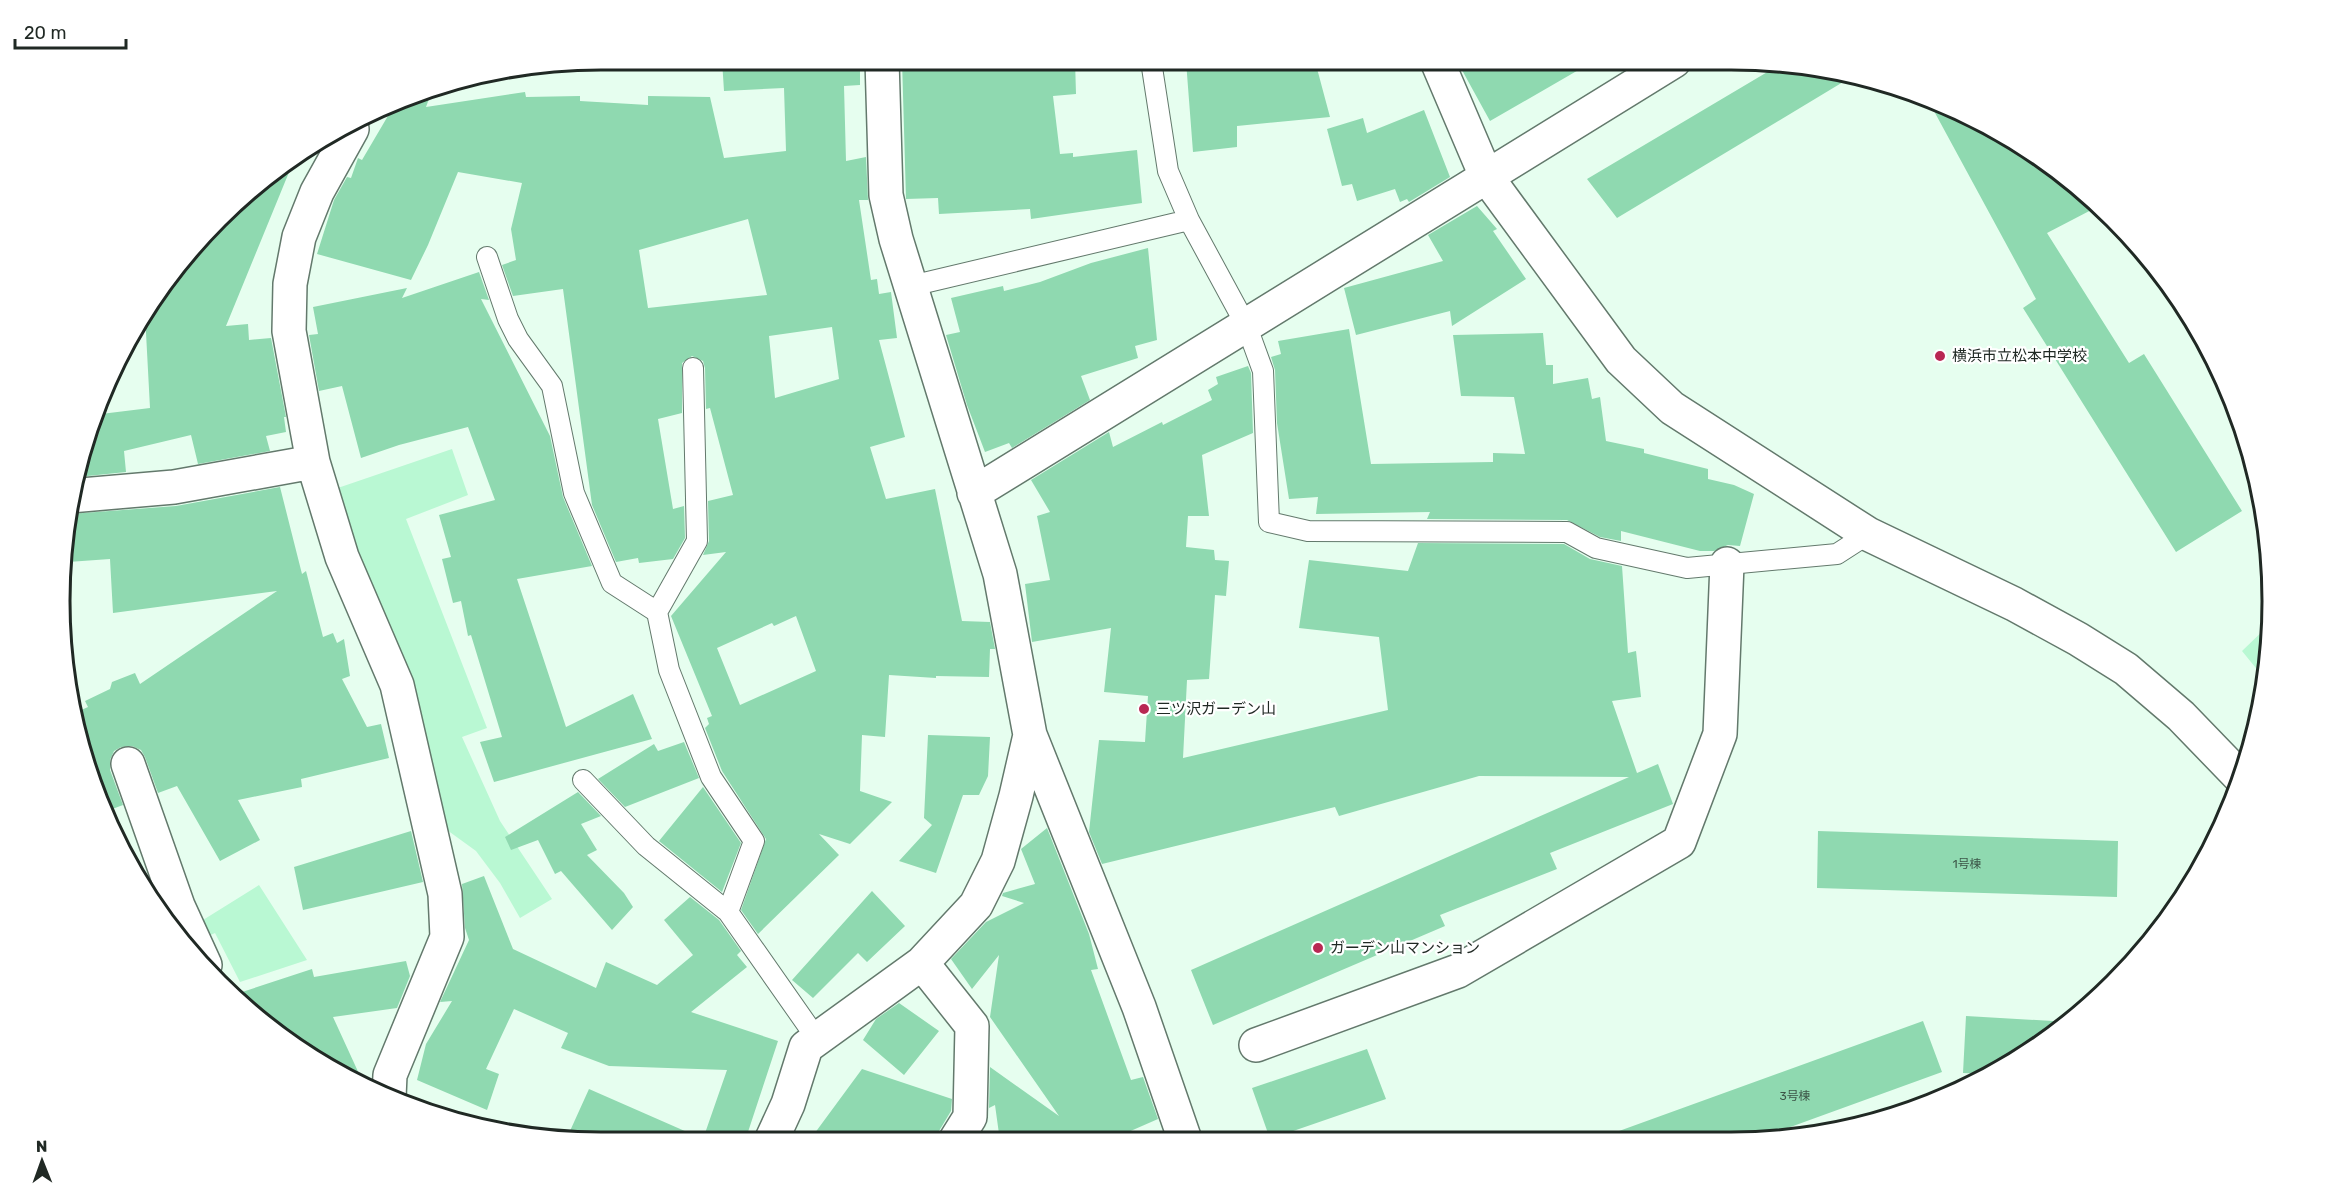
<svg xmlns="http://www.w3.org/2000/svg" width="2332" height="1203" viewBox="0 0 2332 1203" font-family="Rubik,'Noto Sans JP',sans-serif">
<style>
.green{fill:#b9f8d3}
.building{fill:#8fd9b0;fill-rule:evenodd}
.lines{fill:none;stroke-linecap:round;stroke-linejoin:round}
.lane-casing{stroke:#63796c;stroke-width:22}
.street-casing{stroke:#63796c;stroke-width:36}
.secondary-casing{stroke:#63796c;stroke-width:36}
.lane{stroke:#fff;stroke-width:20}
.street{stroke:#fff;stroke-width:33}
.secondary{stroke:#fff;stroke-width:33}
.poi-dot{fill:#b82853;stroke:#fff;stroke-width:2}
.labels{text-anchor:middle;dominant-baseline:central;stroke-width:4.5;stroke-linejoin:round;paint-order:stroke}
.number-label{font-size:12px;fill:#3c5547}
.poi-label{font-size:15px;fill:#202924;stroke:#fff;text-anchor:start}
.rim{fill:none;stroke:#202924;stroke-width:3}
</style>
<rect width="100%" height="100%" fill="#e6feef"/>
<path class="green" d="M 452,449 L 468,495 L 406,519 L 487,728 L 462,737 L 500,821 L 552,899 L 520,918 L 500,883 L 476,851 L 436,822 L 329,491 Z
M 2270,624 L 2271,637 L 2264,678 L 2242,651 Z
M 259,885 L 307,960 L 240,982 L 215,933 L 202,939 L 195,925 Z"/>
<path class="building" d="M 722,60 L 860,60 L 860,85 L 844,86 L 846,161 L 866,157 L 868,200 L 859,200 L 871,280 L 877,279 L 879,294 L 891,292 L 897,338 L 879,340 L 905,437 L 870,447 L 886,499 L 935,489 L 962,621 L 990,622 L 995,649 L 990,649 L 989,677 L 936,676 L 936,678 L 889,675 L 885,737 L 862,735 L 860,791 L 892,802 L 850,844 L 819,834 L 839,855 L 758,934 L 741,910 L 766,839 L 722,771 L 705,728 L 709,724 L 707,718 L 712,716 L 671,616 L 726,552 L 703,555 L 709,541 L 708,501 L 733,495 L 710,408 L 706,409 L 705,368 L 703,361 L 692,356 L 682,363 L 682,413 L 658,419 L 673,509 L 684,506 L 685,538 L 673,559 L 639,563 L 638,558 L 616,562 L 592,505 L 563,289 L 513,296 L 502,265 L 516,260 L 511,229 L 522,183 L 458,172 L 428,245 L 411,280 L 317,254 L 334,200 L 347,177 L 351,178 L 358,158 L 362,160 L 392,109 L 427,89 L 433,88 L 426,107 L 525,92 L 526,97 L 580,96 L 580,101 L 648,105 L 648,96 L 710,97 L 724,158 L 786,151 L 784,88 L 724,91 ZM 748,219 L 767,295 L 648,308 L 639,250 ZM 832,327 L 839,379 L 775,398 L 769,336 ZM 796,616 L 816,671 L 740,705 L 717,648 L 772,623 L 774,626 Z
M 902,60 L 1075,60 L 1076,94 L 1053,96 L 1060,154 L 1073,153 L 1073,157 L 1137,150 L 1142,203 L 1031,219 L 1030,209 L 939,214 L 938,198 L 906,199 Z
M 1186,61 L 1315,61 L 1330,117 L 1237,126 L 1237,147 L 1193,152 Z
M 1457,61 L 1594,61 L 1490,121 Z
M 1781,64 L 1853,76 L 1617,218 L 1587,179 Z
M 1928,100 L 1970,116 L 2060,172 L 2097,207 L 2047,233 L 2129,363 L 2144,354 L 2242,511 L 2176,552 L 2023,308 L 2036,299 Z
M 1424,110 L 1450,177 L 1409,202 L 1407,199 L 1400,202 L 1395,189 L 1357,201 L 1352,184 L 1342,186 L 1327,129 L 1363,118 L 1367,133 Z
M 294,160 L 226,326 L 248,324 L 249,340 L 271,338 L 286,417 L 284,417 L 286,432 L 266,436 L 270,451 L 198,464 L 191,435 L 124,451 L 126,472 L 78,477 L 101,414 L 150,408 L 145,314 L 194,245 L 272,172 Z
M 1477,206 L 1497,229 L 1493,231 L 1526,279 L 1452,326 L 1450,311 L 1356,335 L 1344,288 L 1443,261 L 1428,235 Z
M 1148,248 L 1157,340 L 1135,346 L 1138,358 L 1081,376 L 1090,400 L 1012,448 L 1009,443 L 985,452 L 967,405 L 946,335 L 960,332 L 951,298 L 1003,286 L 1004,291 L 1040,282 L 1091,263 Z
M 479,272 L 489,300 L 481,299 L 550,436 L 563,497 L 592,566 L 517,579 L 566,727 L 633,694 L 652,739 L 494,782 L 480,742 L 502,737 L 471,635 L 468,636 L 461,601 L 453,603 L 442,559 L 451,557 L 439,515 L 495,500 L 468,427 L 399,445 L 361,458 L 342,386 L 319,391 L 309,335 L 318,334 L 313,307 L 407,288 L 402,298 Z
M 1349,329 L 1371,464 L 1493,462 L 1493,453 L 1525,454 L 1514,397 L 1461,396 L 1453,335 L 1543,333 L 1546,365 L 1553,365 L 1553,384 L 1588,378 L 1592,399 L 1600,397 L 1606,441 L 1644,449 L 1644,453 L 1708,469 L 1708,479 L 1734,485 L 1754,494 L 1740,546 L 1728,545 L 1714,551 L 1700,551 L 1621,531 L 1621,541 L 1600,537 L 1567,520 L 1427,519 L 1430,512 L 1316,514 L 1318,497 L 1289,499 L 1277,423 L 1275,370 L 1271,357 L 1281,354 L 1278,341 Z
M 1248,366 L 1251,373 L 1253,433 L 1202,455 L 1209,516 L 1188,516 L 1186,547 L 1214,550 L 1215,560 L 1229,561 L 1226,596 L 1215,595 L 1209,679 L 1187,680 L 1183,758 L 1388,710 L 1379,637 L 1299,628 L 1309,560 L 1408,571 L 1418,543 L 1564,544 L 1590,559 L 1622,566 L 1628,653 L 1636,651 L 1641,697 L 1612,701 L 1637,773 L 1658,764 L 1673,804 L 1550,853 L 1557,869 L 1440,915 L 1445,926 L 1213,1025 L 1191,970 L 1629,777 L 1479,776 L 1339,816 L 1335,807 L 1102,864 L 1089,832 L 1099,740 L 1145,742 L 1148,696 L 1104,692 L 1111,628 L 1032,642 L 1025,584 L 1050,580 L 1037,516 L 1050,512 L 1031,480 L 1109,432 L 1113,447 L 1162,422 L 1163,425 L 1212,400 L 1208,390 L 1218,384 L 1216,377 Z
M 280,487 L 302,574 L 306,571 L 323,637 L 333,633 L 337,643 L 344,639 L 350,676 L 342,679 L 367,727 L 381,724 L 389,758 L 301,779 L 302,787 L 238,800 L 260,840 L 220,861 L 177,786 L 158,793 L 145,757 L 141,750 L 132,746 L 121,747 L 114,751 L 110,760 L 110,770 L 123,805 L 107,811 L 77,712 L 88,707 L 85,701 L 110,689 L 112,682 L 135,673 L 140,684 L 277,591 L 113,613 L 110,559 L 68,562 L 70,514 L 176,506 Z
M 928,735 L 990,737 L 988,776 L 979,795 L 963,795 L 936,873 L 899,861 L 932,825 L 924,818 Z
M 684,742 L 699,778 L 625,807 L 598,779 L 654,744 L 658,751 Z
M 703,787 L 741,843 L 722,892 L 659,841 Z
M 578,792 L 601,816 L 581,824 L 597,850 L 587,855 L 624,893 L 633,907 L 612,930 L 561,871 L 555,874 L 538,840 L 511,850 L 505,837 Z
M 1047,828 L 1089,934 L 1098,969 L 1091,970 L 1131,1080 L 1143,1077 L 1158,1119 L 1110,1140 L 1000,1141 L 995,1105 L 989,1108 L 990,1067 L 1059,1116 L 990,1017 L 999,955 L 972,989 L 951,959 L 986,922 L 1024,903 L 1002,896 L 1003,893 L 1035,884 L 1021,849 Z
M 411,831 L 423,882 L 303,910 L 294,867 Z
M 1818,831 L 2118,841 L 2117,897 L 1817,888 Z
M 484,876 L 513,949 L 596,988 L 606,962 L 657,985 L 693,955 L 664,920 L 690,897 L 719,920 L 741,951 L 737,955 L 747,967 L 691,1012 L 778,1041 L 745,1141 L 565,1142 L 589,1089 L 703,1139 L 727,1070 L 609,1066 L 561,1048 L 568,1033 L 514,1009 L 486,1069 L 499,1074 L 487,1110 L 417,1080 L 426,1044 L 452,1001 L 440,1002 L 469,940 L 465,928 L 462,884 Z
M 872,891 L 905,926 L 867,962 L 858,953 L 813,998 L 792,980 Z
M 406,961 L 410,976 L 397,1008 L 333,1017 L 366,1089 L 233,995 L 312,969 L 314,977 Z
M 899,1003 L 939,1031 L 904,1075 L 863,1040 L 876,1019 Z
M 1966,1016 L 2070,1022 L 2060,1031 L 1986,1074 L 1963,1073 Z
M 1923,1021 L 1942,1072 L 1760,1138 L 1609,1139 L 1608,1135 Z
M 1367,1049 L 1386,1099 L 1270,1139 L 1252,1088 Z
M 862,1069 L 952,1099 L 951,1111 L 939,1131 L 918,1141 L 809,1141 Z"/>
<g class="lines">
<defs>
<path id="lane" d="M 1151,61 L 1168,171 L 1189,220 L 1247,327 L 1263,371 L 1269,522 L 1308,531 L 1567,532 L 1596,548 L 1687,568 L 1837,554 L 1868,534
M 487,257 L 508,319 L 518,339 L 552,386 L 574,493 L 612,583 L 657,612 L 669,670 L 711,777 L 754,841 L 728,912
M 911,286 L 1189,220
M 657,612 L 697,541 L 693,368
M 583,780 L 646,846 L 728,912 L 817,1039"/>
<path id="street" d="M 352,129 L 317,192 L 299,237 L 290,284 L 289,331 L 313,462 L 342,557 L 397,685 L 445,894 L 447,937 L 390,1075 L 389,1097
M 974,493 C 1208,350 1440,204 1674,61
M 70,496 L 174,487 L 313,462
M 1030,735 L 1139,1007 L 1185,1140
M 128,764 L 178,906 L 205,965
M 922,963 L 972,1026 L 970,1117 L 955,1141
M 1256,1045 L 1458,971 L 1679,842 L 1720,734 L 1727,564
M 771,1141 L 788,1104 L 806,1047 L 922,963 L 976,905 L 998,861 L 1016,796 L 1030,735 L 1000,574 L 896,239 L 886,195 L 882,60"/>
<path id="secondary" d="M 1437,61 L 1486,176 L 1621,360 L 1672,408 L 1868,534 L 2014,604 L 2078,639 L 2126,669 L 2181,716 L 2240,777"/>
</defs>
<use href="#lane" class="lane-casing"/>
<use href="#street" class="street-casing"/>
<use href="#secondary" class="secondary-casing"/>
<use href="#lane" class="lane"/>
<use href="#street" class="street"/>
<use href="#secondary" class="secondary"/>
</g>
<g class="poi-dot">
<circle cx="1940" cy="356" r="6"/>
<circle cx="1144" cy="709" r="6"/>
<circle cx="1318" cy="948" r="6"/>
</g>
<g class="labels">
<g class="number-label">
<text x="1967" y="864">1号棟</text>
<text x="1795" y="1096">3号棟</text>
</g>
<g class="poi-label">
<text x="1952" y="356">横浜市立松本中学校</text>
<text x="1156" y="709">三ツ沢ガーデン山</text>
<text x="1330" y="948">ガーデン山マンション</text>
</g>
</g>
<path d="M0 0H2332V1203H0ZM601 70H1731A531 531 0 0 1 2262 601V601A531 531 0 0 1 1731 1132H601A531 531 0 0 1 70 601V601A531 531 0 0 1 601 70Z" fill="#fff" fill-rule="evenodd"/>
<path class="rim" d="M601 70H1731A531 531 0 0 1 2262 601V601A531 531 0 0 1 1731 1132H601A531 531 0 0 1 70 601V601A531 531 0 0 1 601 70Z"/>
<g transform="translate(42 1161) rotate(359)" stroke="#ffffff" stroke-width="4.5" paint-order="stroke">
<path d="M0-4.5L10 22L0 15L-10 22Z" fill="#202924"/>
<text y="-9" font-size="16" font-weight="bold" text-anchor="middle" fill="#202924">N</text>
</g>
<path d="M15 39v9h111v-9" fill="none" stroke="#202924" stroke-width="3"/>
<text x="24" y="39" font-size="18" fill="#202924" stroke="#ffffff" stroke-width="4.5" paint-order="stroke">20 m</text>
</svg>
